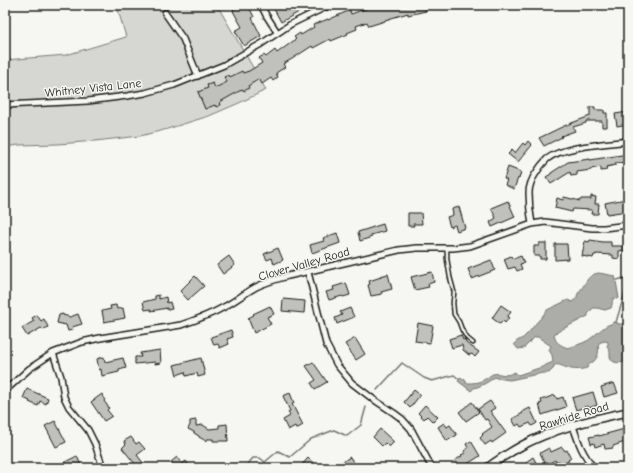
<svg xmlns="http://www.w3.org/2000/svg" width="633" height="473" viewBox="0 0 633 473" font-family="'Comic Neue',sans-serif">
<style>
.green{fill:#d6d6d2;stroke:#797977}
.water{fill:#acaca9;stroke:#727271}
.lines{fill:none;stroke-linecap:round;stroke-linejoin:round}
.stream{stroke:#727271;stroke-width:1.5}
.building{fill:#c0c0bd;stroke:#1c1c1c}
.lane-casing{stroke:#1c1c1c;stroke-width:5.5}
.street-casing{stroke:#1c1c1c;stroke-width:8}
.secondary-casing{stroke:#1c1c1c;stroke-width:10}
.lane{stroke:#f6f6f2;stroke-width:2.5}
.street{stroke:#f6f6f2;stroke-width:5}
.secondary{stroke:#f6f6f2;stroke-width:7}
.labels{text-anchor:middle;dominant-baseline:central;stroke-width:3;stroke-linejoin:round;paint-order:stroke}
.street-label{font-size:12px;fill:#1c1c1c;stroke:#f6f6f2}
</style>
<rect width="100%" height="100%" fill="#f6f6f2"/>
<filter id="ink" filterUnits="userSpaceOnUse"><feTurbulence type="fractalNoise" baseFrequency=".025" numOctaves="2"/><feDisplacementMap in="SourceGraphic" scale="8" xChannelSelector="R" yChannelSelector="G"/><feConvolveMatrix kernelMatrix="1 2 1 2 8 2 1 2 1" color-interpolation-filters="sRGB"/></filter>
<g filter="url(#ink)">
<path class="green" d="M 133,5 L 217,5 L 266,90 L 239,103 L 209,116 L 164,130 L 140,136 L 95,141 L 58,144 L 19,145 L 5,147 L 5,60 L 66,55 L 126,37 L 118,10 Z"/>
<path class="water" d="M 599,273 L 615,276 L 619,298 L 617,299 L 614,298 C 611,301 613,305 611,308 L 605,310 L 597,308 L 593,308 L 588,314 L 588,316 C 577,322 565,327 554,334 C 555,343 560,345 568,348 C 574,346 581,344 587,341 C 594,337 604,325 611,324 L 613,322 L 618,323 L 618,324 L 628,324 L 628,361 C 622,363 611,365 610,356 C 610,355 610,354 610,353 C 610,351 608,347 607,346 L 608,344 L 608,342 L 605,341 L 601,342 L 598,344 C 599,350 599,356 594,361 C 591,364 589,363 587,368 C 580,370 574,370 567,368 C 562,366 559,364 554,365 L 554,368 L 549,373 L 543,373 L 510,380 L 496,378 L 495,377 C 488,382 482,386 474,388 L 471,391 L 458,381 L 460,378 L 466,380 L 466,383 C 474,383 478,383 485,379 C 488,378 490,375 493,374 C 500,372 505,378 515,372 L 518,375 L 542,367 L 546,365 L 553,362 L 552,355 L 549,350 L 551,346 L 538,337 L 535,337 L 524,348 L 518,349 L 514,344 L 517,341 L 523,338 L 530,331 L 537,322 L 541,318 L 547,310 L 568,300 L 572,302 L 577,298 L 577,296 C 578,292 582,289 584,285 C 588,278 591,274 599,273 Z"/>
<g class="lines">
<path class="stream" d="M 617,280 L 628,277
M 616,322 L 628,283
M 377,390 L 402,363 L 424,378 L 432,381 L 454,375 L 459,379
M 244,468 L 253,458 L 260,458 L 265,462 L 278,451 L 290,457 L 311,439 L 334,430 L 347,436 L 361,425 L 366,407"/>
</g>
<path class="building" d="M 231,5 L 250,5 L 251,8 L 250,9 L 254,17 L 252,18 L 261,36 L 244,46 L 235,31 L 242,27 L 233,11 L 234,11 Z
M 276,5 L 295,5 L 299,12 L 281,22 L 273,7 Z
M 373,5 L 424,5 L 426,11 L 408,15 L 408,13 L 385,20 L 385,21 L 369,26 L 367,22 L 356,26 L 357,29 L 347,33 L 348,34 L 331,41 L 330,39 L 313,48 L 312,46 L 292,59 L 283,64 L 285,67 L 276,73 L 278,77 L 273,81 L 271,78 L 262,84 L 259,79 L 248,86 L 249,88 L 244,91 L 243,89 L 220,102 L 221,105 L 216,107 L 215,105 L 205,109 L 198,92 L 208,88 L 207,85 L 213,83 L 215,88 L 227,82 L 224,77 L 229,75 L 230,77 L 242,71 L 243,73 L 249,71 L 262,63 L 259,58 L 264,55 L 266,57 L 275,50 L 277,53 L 296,39 L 294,37 L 300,33 L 301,35 L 314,27 L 313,25 L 328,19 L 328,20 L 350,10 L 351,14 L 373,6 Z
M 590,107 L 595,107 L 595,110 L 604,110 L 604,113 L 607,113 L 607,127 L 602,127 L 602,121 L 586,121 L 586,123 L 573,127 L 575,131 L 561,136 L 562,137 L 544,146 L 539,138 L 564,126 L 590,116 Z
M 628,112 L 628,124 L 617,126 L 615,114 Z
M 528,141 L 532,145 L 518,162 L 508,154 L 512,150 L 515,153 L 523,143 L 525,145 Z
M 628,154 L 628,162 L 615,163 L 616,165 L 606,167 L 607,170 L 601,171 L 601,167 L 591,169 L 591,170 L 577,172 L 577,175 L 571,176 L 570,172 L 551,184 L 546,177 L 551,174 L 551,173 L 568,162 L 590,159 L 590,160 Z
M 508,167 L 521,172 L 519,179 L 518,178 L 514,189 L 505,185 L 507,180 L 504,179 Z
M 591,196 L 596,197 L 595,204 L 599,204 L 598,214 L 591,214 L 592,210 L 573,209 L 572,212 L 555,208 L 557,198 L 563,200 L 564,197 L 580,201 L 581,199 L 591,199 Z
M 626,199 L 627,211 L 607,214 L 605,203 Z
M 508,201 L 515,217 L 492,227 L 490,222 L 496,218 L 491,208 Z
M 459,207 L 465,228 L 457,231 L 455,225 L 450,227 L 447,217 L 453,215 L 452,209 Z
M 408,213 L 421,213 L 422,224 L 413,224 L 414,226 L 408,226 Z
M 383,224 L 385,231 L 371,235 L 372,237 L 360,241 L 358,232 Z
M 337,233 L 340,243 L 312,253 L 310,245 L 324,241 L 323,238 Z
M 590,240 L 603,242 L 611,242 L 611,246 L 628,246 L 628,249 L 619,251 L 619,259 L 613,258 L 613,255 L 596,254 L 596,255 L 594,255 L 593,258 L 582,256 L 585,241 L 589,242 Z
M 539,243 L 546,243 L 546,259 L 540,259 L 540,256 L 534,256 L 534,246 L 539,246 Z
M 555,244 L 567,244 L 568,259 L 555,260 Z
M 278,248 L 283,260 L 274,264 L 272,258 L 267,260 L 264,254 Z
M 229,256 L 235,265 L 223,274 L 217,265 Z
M 511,256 L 513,259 L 521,256 L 524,263 L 520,264 L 522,269 L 517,271 L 515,267 L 508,269 L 504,259 Z
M 491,260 L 495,270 L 472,279 L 468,269 Z
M 432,272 L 434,282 L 428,284 L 429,287 L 415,290 L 411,277 Z
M 388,274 L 392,289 L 381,292 L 382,294 L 371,296 L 368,285 L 370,284 L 369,281 L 381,277 L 380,276 Z
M 195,276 L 204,286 L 188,300 L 180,291 Z
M 346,283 L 350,295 L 343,297 L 342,296 L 329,300 L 326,292 L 334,290 L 333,287 Z
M 159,295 L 159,299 L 166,297 L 167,303 L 170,302 L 172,309 L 167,310 L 167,308 L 151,311 L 151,309 L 145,310 L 143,302 L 155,299 L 155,296 Z
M 283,299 L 305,301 L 304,313 L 282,311 Z
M 116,305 L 117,309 L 123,308 L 125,318 L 104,322 L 102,311 L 111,309 L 110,306 Z
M 501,305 L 511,312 L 507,317 L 509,318 L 505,323 L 503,321 L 500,324 L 492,318 Z
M 270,306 L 274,314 L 267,317 L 271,324 L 254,333 L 248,318 L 254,315 L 253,314 Z
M 350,308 L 354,317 L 337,324 L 335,318 L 342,315 L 340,312 Z
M 63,314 L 63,315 L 70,317 L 78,314 L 82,324 L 72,327 L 73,330 L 68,331 L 66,325 L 57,323 L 59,315 Z
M 37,315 L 41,321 L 44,319 L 48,327 L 43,330 L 41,328 L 27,336 L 22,328 L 34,321 L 32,318 Z
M 418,323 L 433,326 L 430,343 L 415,341 Z
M 231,330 L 233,337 L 227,339 L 229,344 L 220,348 L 218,344 L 214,345 L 211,337 Z
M 461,335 L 463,340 L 465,339 L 466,343 L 479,352 L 475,357 L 472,354 L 469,355 L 463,350 L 462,345 L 452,348 L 449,339 Z
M 355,338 L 365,354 L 356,360 L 345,344 Z
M 160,350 L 161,363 L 155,364 L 155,362 L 135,364 L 135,357 L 141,357 L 140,353 Z
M 104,357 L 105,362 L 123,358 L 126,368 L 119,370 L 119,372 L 102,376 L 101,369 L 99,370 L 97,359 Z
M 201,358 L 205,375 L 198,377 L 197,373 L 186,376 L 185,372 L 177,375 L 174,365 Z
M 313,362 L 327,382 L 315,389 L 311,383 L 316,380 L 306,366 Z
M 614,383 L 618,393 L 604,397 L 601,387 Z
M 27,389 L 48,398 L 46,404 L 40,401 L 38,406 L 29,402 L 30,401 L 23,398 Z
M 414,390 L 420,395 L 410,408 L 404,402 Z
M 593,392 L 597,405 L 589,408 L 588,406 L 576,410 L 572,398 Z
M 290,393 L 294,403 L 292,404 L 303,425 L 296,429 L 295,426 L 288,430 L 283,420 L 290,416 L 288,412 L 290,411 L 283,396 Z
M 102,394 L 105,399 L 104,401 L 109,408 L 107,410 L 112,416 L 104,421 L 91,402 Z
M 555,395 L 557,399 L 563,397 L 566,407 L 542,415 L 539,404 L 542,403 L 541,400 Z
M 490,401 L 495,408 L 490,411 L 506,433 L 492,443 L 491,441 L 485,445 L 480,438 L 483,435 L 482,434 L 492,427 L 487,419 L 485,420 L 478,409 Z
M 472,402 L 479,412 L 466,421 L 459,412 Z
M 425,405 L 438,417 L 433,422 L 427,416 L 424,419 L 418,413 Z
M 530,408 L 537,423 L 532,426 L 530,423 L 521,427 L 519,424 L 516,426 L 512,419 L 523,413 L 522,412 Z
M 196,420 L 196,426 L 203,425 L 209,429 L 219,428 L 219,425 L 227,424 L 228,441 L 213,441 L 213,439 L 206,439 L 206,441 L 199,437 L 199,436 L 194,433 L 194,432 L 188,429 L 190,425 L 190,421 Z
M 55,421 L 66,442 L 56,447 L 45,426 Z
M 444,423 L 447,427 L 450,425 L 457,435 L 447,441 L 438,427 Z
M 628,428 L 628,441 L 613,446 L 613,448 L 605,449 L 604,444 L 595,447 L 594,443 L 591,444 L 589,437 L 599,435 L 599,436 Z
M 380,429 L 394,442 L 389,447 L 385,443 L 382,446 L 373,437 Z
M 131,437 L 136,444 L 139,442 L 145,449 L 137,455 L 147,468 L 133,468 L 136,465 L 122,448 L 126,444 L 124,441 Z
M 471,441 L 480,456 L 461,468 L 458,468 L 454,461 L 462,456 L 461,455 L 465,453 L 464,451 L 468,448 L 466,444 Z
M 562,447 L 565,451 L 567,450 L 571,458 L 568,460 L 569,461 L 561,464 L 559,461 L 556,462 L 555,460 L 546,465 L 540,453 L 549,448 L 551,452 Z
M 77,456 L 82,468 L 53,468 Z
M 177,457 L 182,464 L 186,461 L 191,468 L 176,468 L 171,462 Z
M 350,457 L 355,465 L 350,468 L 333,468 Z
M 533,457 L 539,468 L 523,468 L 528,465 L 526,462 Z
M 308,458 L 319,468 L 299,468 Z"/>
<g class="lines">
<defs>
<path id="lane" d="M 447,249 L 447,259 L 450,277 L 454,292 L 453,303 L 454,314 L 459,322 L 462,330 L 467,338 L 473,343"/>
<path id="street" d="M 261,5 L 266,15 L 277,32
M 165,13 L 183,39 L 198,76
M 5,105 L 88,101 L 127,96 L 145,93 L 174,85 L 224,65 L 261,44 L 291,24 L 330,5
M 532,224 C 530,214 529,204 529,193 C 529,186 532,179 536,173 C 539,168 543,163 547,159 C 563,146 607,144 628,141
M 308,272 L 326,344 L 337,365 L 352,383 L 373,399 L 394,413 L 402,419 L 411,429 L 432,468
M 53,353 L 61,377 L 64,397 L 69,407 L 88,430 L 95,444 L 103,468
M 5,391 L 29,369 L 53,353 L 69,347 L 82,342 L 100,338 L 181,325 C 196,320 210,315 224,307 C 235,301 245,293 256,287 C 266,282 277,279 288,276 L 399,250 L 417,248 L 453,248 L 470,246 L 487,240 L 532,224 L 545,222 L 592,228 L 604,228 L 628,225
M 573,426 C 579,444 582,453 594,468"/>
<path id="secondary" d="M 487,468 C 498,460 510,452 523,445 C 555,428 592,419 628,412"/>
</defs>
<use href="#lane" class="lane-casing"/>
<use href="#street" class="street-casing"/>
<use href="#secondary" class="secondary-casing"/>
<use href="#lane" class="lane"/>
<use href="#street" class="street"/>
<use href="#secondary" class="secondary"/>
</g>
</g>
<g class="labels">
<g class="street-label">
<text transform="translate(93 88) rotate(-6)">Whitney Vista Lane</text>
<text transform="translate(304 264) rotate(-16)">Clover Valley Road</text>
<text transform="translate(574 416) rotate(-17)">Rawhide Road</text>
</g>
</g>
<rect width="633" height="473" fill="none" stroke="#f6f6f2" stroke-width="20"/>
<rect x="10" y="10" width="613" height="453" fill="none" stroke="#1c1c1c" stroke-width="1.5" filter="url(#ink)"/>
</svg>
